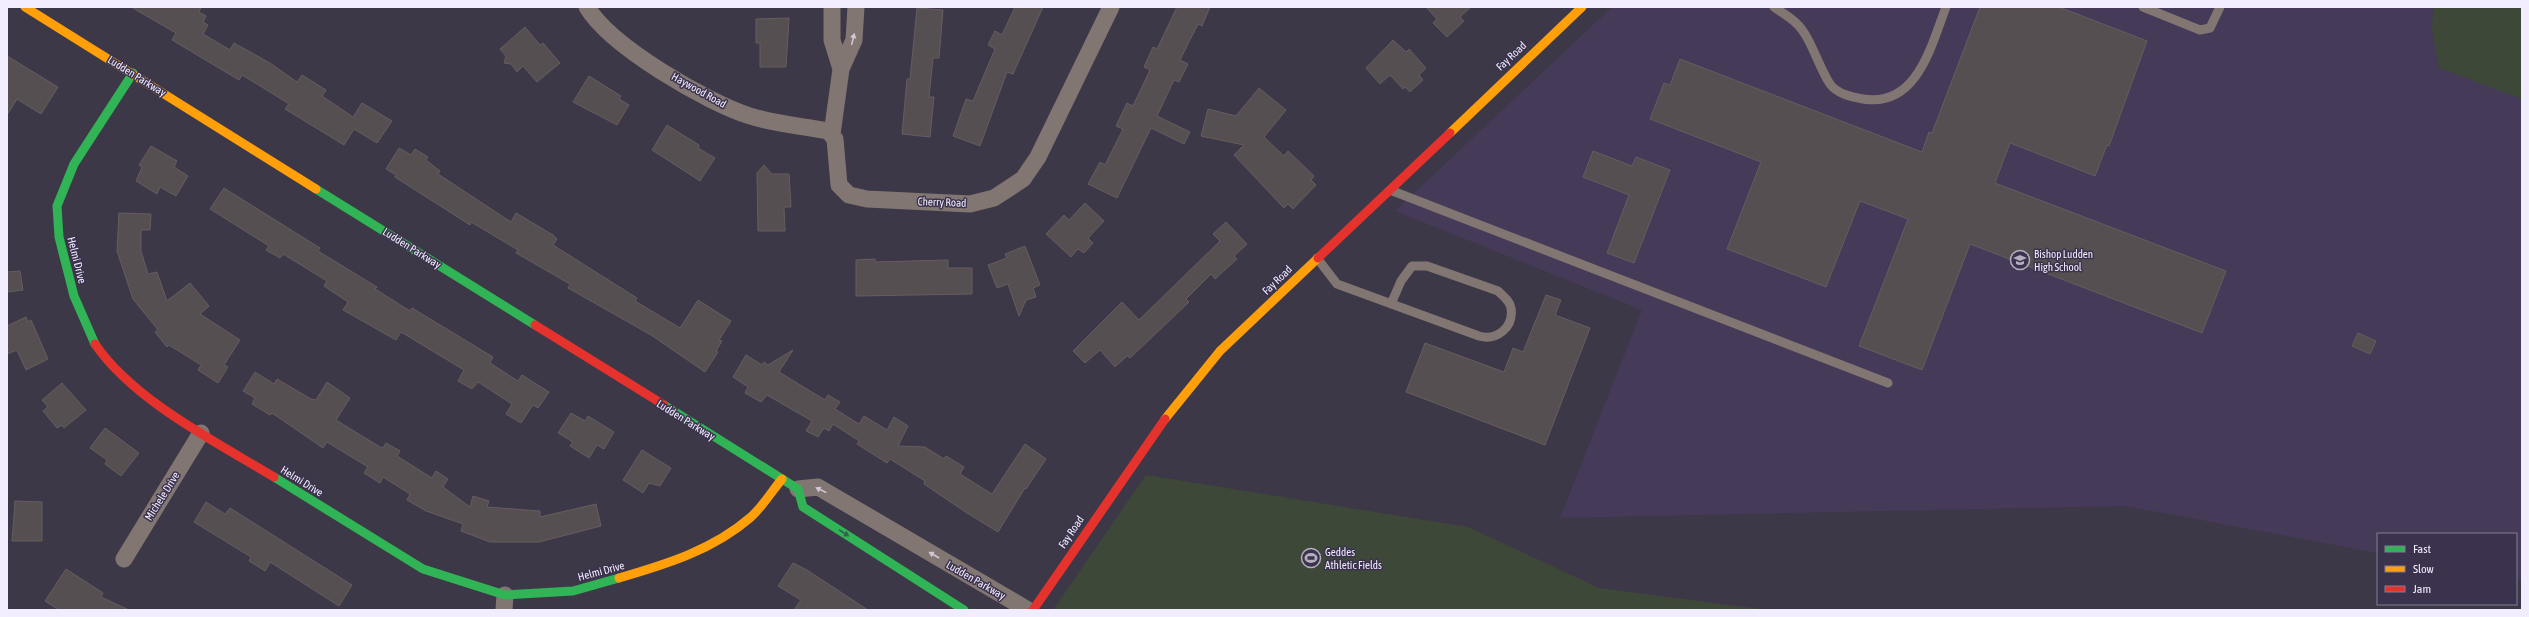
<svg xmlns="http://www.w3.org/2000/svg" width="2529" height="617" viewBox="0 0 2529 617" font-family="'Asap Condensed',sans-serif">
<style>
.built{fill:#453a58}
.green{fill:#3d4839}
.building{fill:#564f52;stroke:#655d5f}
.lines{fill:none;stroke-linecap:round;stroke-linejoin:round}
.lane{stroke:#827673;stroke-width:9}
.street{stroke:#827673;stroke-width:17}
.fast{stroke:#30b455;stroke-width:9}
.slow{stroke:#ff9f0a;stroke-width:9}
.jam{stroke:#e5322d;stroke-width:9}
.oneway{fill:#d0c9d4}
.oneway2{fill:#376050}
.labels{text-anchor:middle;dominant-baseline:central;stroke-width:3;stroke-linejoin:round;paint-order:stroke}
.street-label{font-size:11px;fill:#f2edfe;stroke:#3b324d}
.poi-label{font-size:11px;fill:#f2edfe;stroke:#3b324d;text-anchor:start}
</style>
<rect width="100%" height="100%" fill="#3d3847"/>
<path class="built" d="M 1612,7 L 2522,7 L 2522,580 L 2516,579 L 2516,534 L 2378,534 L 2378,553 L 2125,506 L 1560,518 L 1642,310 L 1395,211 Z"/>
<path class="green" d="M 2433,7 L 2522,7 L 2522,99 L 2439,68 L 2432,31 Z
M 1146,475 L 1468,527 L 1599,588 L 1767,610 L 1053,610 Z"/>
<path class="building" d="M 131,7 L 201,7 L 199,12 L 206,16 L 203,22 L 208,25 L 203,34 L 230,50 L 234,43 L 270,63 L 297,82 L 302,75 L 326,90 L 322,96 L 353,117 L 362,103 L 392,121 L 377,143 L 354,129 L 344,145 L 285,109 L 289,104 L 257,84 L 242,75 L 239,80 L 172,40 L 176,33 Z
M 1015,7 L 1043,7 L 1013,74 L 1007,72 L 980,146 L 953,136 L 966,99 L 973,101 L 995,49 L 988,45 L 995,31 L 1002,35 Z
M 1177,7 L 1210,7 L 1202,26 L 1198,24 L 1180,60 L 1188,64 L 1179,82 L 1174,80 L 1157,116 L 1190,132 L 1184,144 L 1151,128 L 1117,198 L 1088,184 L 1100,162 L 1105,165 L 1123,129 L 1116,126 L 1127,103 L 1133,106 L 1150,70 L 1144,67 L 1153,47 L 1157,49 Z
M 1426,7 L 1471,7 L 1460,17 L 1464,21 L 1447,37 L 1433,23 L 1437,19 Z
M 1980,7 L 2059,7 L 2147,41 L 2109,146 L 2107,145 L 2095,176 L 2010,143 L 1995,183 L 2226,271 L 2202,333 L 1970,244 L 1922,370 L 1859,346 L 1908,219 L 1860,201 L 1826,287 L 1727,249 L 1761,162 L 1650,119 L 1664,83 L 1670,85 L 1680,59 L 1922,152 L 1929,132 L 1932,133 Z
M 917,8 L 943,10 L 939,58 L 933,58 L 929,97 L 934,97 L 930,137 L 902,134 L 907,79 L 910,79 Z
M 789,18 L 786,67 L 760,67 L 760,43 L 756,43 L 756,19 Z
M 525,27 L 540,45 L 543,43 L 560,63 L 537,82 L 523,66 L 517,72 L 511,64 L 504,63 L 506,56 L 500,49 Z
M 1393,40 L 1406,52 L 1409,49 L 1426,68 L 1419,75 L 1423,80 L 1410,92 L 1405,87 L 1403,89 L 1390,75 L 1380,84 L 1366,68 Z
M 7,56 L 58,87 L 41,114 L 17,99 L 7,115 Z
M 589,76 L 621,96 L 619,99 L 629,105 L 617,125 L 573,102 Z
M 1259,88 L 1286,110 L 1264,137 L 1284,156 L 1288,151 L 1314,176 L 1311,180 L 1316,185 L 1293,209 L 1288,204 L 1284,208 L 1234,155 L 1244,145 L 1201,136 L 1208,109 L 1236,116 Z
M 667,125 L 699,145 L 698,148 L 715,158 L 700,181 L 652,150 Z
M 151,146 L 177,161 L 174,167 L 188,176 L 176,196 L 160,187 L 157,194 L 136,181 L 142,167 L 139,165 Z
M 399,148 L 411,155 L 415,149 L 428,157 L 426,160 L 440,171 L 438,174 L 511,222 L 516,213 L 553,235 L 557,239 L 553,245 L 637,298 L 635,301 L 680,328 L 698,300 L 731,321 L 719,340 L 722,341 L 716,351 L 718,352 L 705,372 L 651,335 L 568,288 L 570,284 L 516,253 L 518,250 L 471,222 L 470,225 L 395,177 L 396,175 L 386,169 Z
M 1593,151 L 1632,166 L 1636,157 L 1670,170 L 1634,263 L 1607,253 L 1629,195 L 1583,177 Z
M 764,165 L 772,174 L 789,174 L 791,207 L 784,207 L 785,231 L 758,231 L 757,173 Z
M 224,188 L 320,248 L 318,251 L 377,287 L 375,289 L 410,311 L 412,308 L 493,357 L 490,363 L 518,381 L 522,375 L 549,392 L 538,408 L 533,405 L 521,423 L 506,414 L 512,404 L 478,382 L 472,389 L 458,381 L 464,370 L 401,332 L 396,340 L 343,310 L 348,302 L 324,286 L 327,281 L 283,254 L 280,258 L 266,250 L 269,246 L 210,209 Z
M 1085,203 L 1104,221 L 1088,238 L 1093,243 L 1084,253 L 1078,249 L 1071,257 L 1046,234 L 1064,215 L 1069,220 Z
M 119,213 L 151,214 L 150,230 L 141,230 L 141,251 L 148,274 L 157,272 L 167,301 L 190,283 L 209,306 L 200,314 L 240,340 L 224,365 L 228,367 L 218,383 L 198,370 L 201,365 L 169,345 L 167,347 L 155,332 L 158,330 L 133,299 L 117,251 Z
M 1226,222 L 1247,244 L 1234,256 L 1237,259 L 1215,279 L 1211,274 L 1186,299 L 1189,302 L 1130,358 L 1127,356 L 1115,367 L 1100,350 L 1085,363 L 1073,351 L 1122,302 L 1139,320 L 1220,241 L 1213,234 Z
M 1025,246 L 1040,285 L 1033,288 L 1036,297 L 1026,300 L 1019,316 L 1008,284 L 997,288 L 988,265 L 1007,258 L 1005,254 Z
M 875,259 L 875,262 L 948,260 L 948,268 L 972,268 L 972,294 L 856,296 L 856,260 Z
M 20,271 L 23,290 L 7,292 L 7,272 Z
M 1546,295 L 1561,300 L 1555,315 L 1590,328 L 1545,445 L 1406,392 L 1425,343 L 1504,372 L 1513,348 L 1523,352 Z
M 26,317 L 28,322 L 31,320 L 48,359 L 26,370 L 17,350 L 7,354 L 7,326 Z
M 2358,333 L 2376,341 L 2370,354 L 2352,346 Z
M 793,350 L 779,372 L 825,400 L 828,395 L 840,402 L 835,409 L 859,424 L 864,416 L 887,430 L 894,417 L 908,426 L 898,446 L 925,447 L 944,459 L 946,456 L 964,467 L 960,474 L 992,494 L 1025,444 L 1046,459 L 1026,489 L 1025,488 L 998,532 L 967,513 L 924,484 L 925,481 L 890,459 L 887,463 L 857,444 L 859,441 L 833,424 L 829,431 L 824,428 L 818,437 L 806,431 L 812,421 L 767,395 L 761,402 L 745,393 L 748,387 L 733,377 L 746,355 L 762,365 L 764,362 L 768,365 Z
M 255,372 L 274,384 L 277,379 L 311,399 L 316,400 L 327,382 L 350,398 L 336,420 L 380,447 L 383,448 L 386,443 L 400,451 L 397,456 L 432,478 L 436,471 L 448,479 L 443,487 L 470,507 L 473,496 L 489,501 L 487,507 L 540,511 L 540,517 L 596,504 L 601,526 L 539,542 L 490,542 L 461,531 L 463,524 L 426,511 L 407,500 L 410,494 L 383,477 L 380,483 L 364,473 L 368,467 L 327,442 L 323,448 L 272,413 L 270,415 L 252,404 L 255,398 L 243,391 Z
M 62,383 L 86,410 L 64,428 L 62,425 L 57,428 L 43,411 L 48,407 L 42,400 Z
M 571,413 L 585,421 L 588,416 L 614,432 L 604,449 L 597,445 L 589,458 L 570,446 L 573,442 L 558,433 Z
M 105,428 L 139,453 L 121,476 L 105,464 L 107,460 L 90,448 Z
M 642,450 L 671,468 L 660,486 L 649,483 L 643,493 L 623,480 Z
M 15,501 L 42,502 L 42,541 L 12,541 Z
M 206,502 L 225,514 L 230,508 L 352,585 L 339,606 L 270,562 L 265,571 L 249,561 L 251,557 L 194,522 Z
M 793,563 L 807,570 L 868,610 L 794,610 L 801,600 L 778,586 Z
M 66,569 L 103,593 L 101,597 L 129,610 L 59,610 L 45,601 Z"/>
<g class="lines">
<path class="lane" d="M 1774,7 C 1781,12 1790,17 1796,23 C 1810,35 1819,68 1830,84 C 1837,94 1852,97 1863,99 C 1917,108 1931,46 1946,7
M 2143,7 L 2200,30 L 2210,28 L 2220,7
M 1390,190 L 1888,383
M 1317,258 L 1337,284 L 1479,336 C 1496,341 1514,328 1511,308 C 1510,301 1503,296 1498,291 L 1427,266 L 1412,266 L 1401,281 L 1391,304"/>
<path class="street" d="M 587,7 C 610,46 706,102 750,116 C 774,124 802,126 828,131 L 835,139 L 839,185 L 849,195 L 867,199 L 970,204 L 994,198 L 1023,179 L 1038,157 L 1111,7
M 832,7 L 832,40 L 841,69
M 832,134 L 841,69 L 854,40 L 856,7
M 798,489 L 818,487 L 1028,610
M 124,559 L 201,433
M 504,610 L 505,595"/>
<path class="fast" d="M 316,189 L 535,325
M 95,344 L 74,296 L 59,237 L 57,206 L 74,164 L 133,73
M 664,405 L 798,489 L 803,507 L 964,610
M 274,477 L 423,569 L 505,595 L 573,591 L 619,578"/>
<path class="slow" d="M 25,7 L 316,189
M 1450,133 L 1582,7
M 1165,419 L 1220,351 L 1318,258
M 619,578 C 667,564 713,550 751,517 C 763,506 772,491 782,479"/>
<path class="jam" d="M 1318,258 L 1450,133
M 535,325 L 664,405
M 95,344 C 133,400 216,442 274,477
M 1033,610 L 1165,419"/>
</g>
<defs><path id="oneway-solid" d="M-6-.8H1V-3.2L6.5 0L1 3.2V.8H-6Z"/></defs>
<g class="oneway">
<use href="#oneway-solid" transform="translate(853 39) rotate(-77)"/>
<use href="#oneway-solid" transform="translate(821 490) rotate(-154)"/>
<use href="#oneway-solid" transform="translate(934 555) rotate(-150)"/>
</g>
<use class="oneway2" href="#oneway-solid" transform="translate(844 533) rotate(33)"/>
<defs>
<symbol id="school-ring" viewBox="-11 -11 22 22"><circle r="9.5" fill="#3b324d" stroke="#b3aebe" stroke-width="1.5"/><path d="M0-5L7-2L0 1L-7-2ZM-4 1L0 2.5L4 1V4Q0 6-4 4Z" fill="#b3aebe"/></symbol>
<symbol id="stadium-ring" viewBox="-11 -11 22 22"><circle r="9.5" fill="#3b324d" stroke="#b3aebe" stroke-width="1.5"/><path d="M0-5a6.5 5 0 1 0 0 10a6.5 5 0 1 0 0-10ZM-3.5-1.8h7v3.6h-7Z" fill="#b3aebe"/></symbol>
</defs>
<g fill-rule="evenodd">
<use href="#school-ring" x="2009" y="249" width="22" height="22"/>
<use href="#stadium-ring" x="1300" y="547" width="22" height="22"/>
</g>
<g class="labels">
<g class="street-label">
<text transform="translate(1511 56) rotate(-43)">Fay Road</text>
<text transform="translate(137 76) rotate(32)">Ludden Parkway</text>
<text transform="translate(699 90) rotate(29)">Haywood Road</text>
<text transform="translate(942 202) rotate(2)">Cherry Road</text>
<text transform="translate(412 248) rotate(32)">Ludden Parkway</text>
<text transform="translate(77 260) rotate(76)">Helmi Drive</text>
<text transform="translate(1277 280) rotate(-44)">Fay Road</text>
<text transform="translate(686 420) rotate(32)">Ludden Parkway</text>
<text transform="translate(302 481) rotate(32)">Helmi Drive</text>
<text transform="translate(162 496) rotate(-58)">Michele Drive</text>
<text transform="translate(1071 532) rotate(-56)">Fay Road</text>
<text transform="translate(601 571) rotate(-15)">Helmi Drive</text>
<text transform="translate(976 580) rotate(30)">Ludden Parkway</text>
</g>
<g class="poi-label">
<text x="2034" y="254">Bishop Ludden<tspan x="2034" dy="13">High School</tspan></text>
<text x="1325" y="552">Geddes<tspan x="1325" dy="13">Athletic Fields</tspan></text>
</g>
</g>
<rect width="2529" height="617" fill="none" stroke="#f2edfe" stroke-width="16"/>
<rect x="2377" y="533" width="140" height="72" fill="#3b324d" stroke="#847d94"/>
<rect x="2385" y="546" width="20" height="6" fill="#30b455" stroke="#847d94"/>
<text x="2413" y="553" font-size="12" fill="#f2edfe">Fast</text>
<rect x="2385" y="566" width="20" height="6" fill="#ff9f0a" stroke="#847d94"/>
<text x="2413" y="573" font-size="12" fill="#f2edfe">Slow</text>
<rect x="2385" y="586" width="20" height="6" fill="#e5322d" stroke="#847d94"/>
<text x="2413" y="593" font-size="12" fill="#f2edfe">Jam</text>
</svg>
